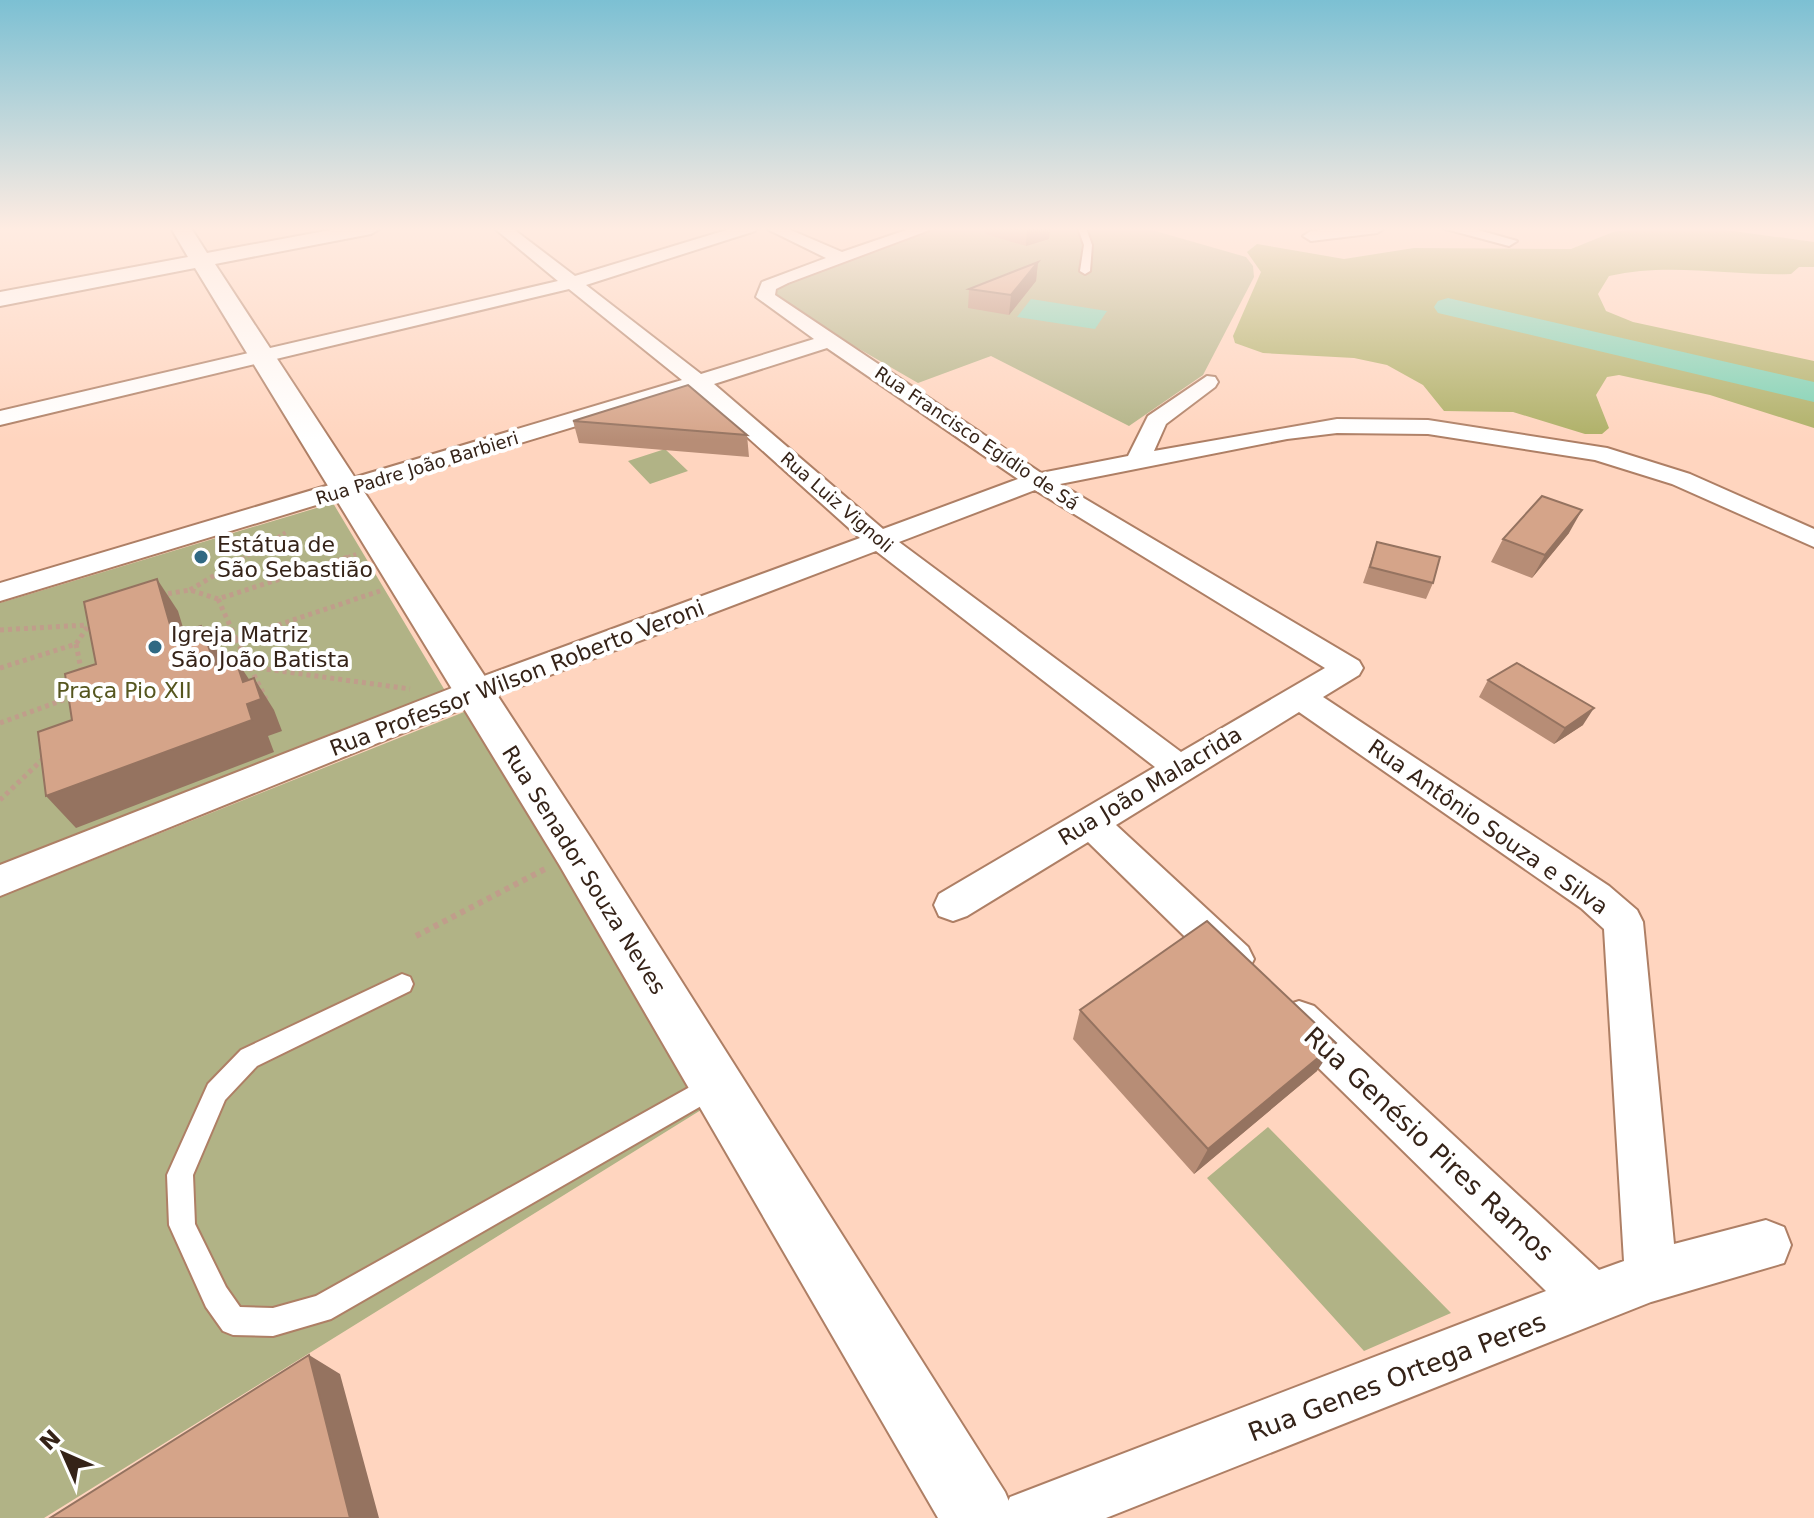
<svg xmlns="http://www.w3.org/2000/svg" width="1814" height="1518" viewBox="0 0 1814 1518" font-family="'DejaVu Sans',sans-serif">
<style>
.green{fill:#b1b386}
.forest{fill:#aeb067}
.water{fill:#7ad2b4}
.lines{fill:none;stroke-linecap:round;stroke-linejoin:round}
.river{fill:#7ad2b4;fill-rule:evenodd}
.service-casing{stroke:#ae7f65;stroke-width:4}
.minor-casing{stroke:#ae7f65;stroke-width:4}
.tertiary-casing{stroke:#ae7f65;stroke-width:4}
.path-far2{stroke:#c09d8b;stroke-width:4;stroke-dasharray:3 3;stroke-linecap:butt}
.path-far1{stroke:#c09d8b;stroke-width:5;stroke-dasharray:4 4;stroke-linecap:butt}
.path{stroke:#c09d8b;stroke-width:6;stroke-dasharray:5 5;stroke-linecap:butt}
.service{fill:#fff;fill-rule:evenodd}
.minor{fill:#fff;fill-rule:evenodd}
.tertiary{fill:#fff;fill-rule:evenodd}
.wall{fill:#b78d76}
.shaded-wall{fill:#957360}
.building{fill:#d5a489;stroke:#957360;stroke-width:2}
.poi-dot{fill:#306983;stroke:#fff;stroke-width:3}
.labels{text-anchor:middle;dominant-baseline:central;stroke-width:8;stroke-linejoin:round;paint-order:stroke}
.far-street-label{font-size:18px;fill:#352318;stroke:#fff}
.poi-label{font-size:22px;fill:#352318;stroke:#fff;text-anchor:start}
.street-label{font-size:22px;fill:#352318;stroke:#fff}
.park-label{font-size:22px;fill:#55561f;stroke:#fff}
.near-street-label{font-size:26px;fill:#352318;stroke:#fff}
</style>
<rect width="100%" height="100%" fill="#ffd5bf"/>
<path class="green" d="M 934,228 L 1145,228 L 1246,257 L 1253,266 L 1254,277 L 1203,375 L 1129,426 L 991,356 L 918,383 L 771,298 L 774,287 L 788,279 Z
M 665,449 L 688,471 L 650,484 L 628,461 Z
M 333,503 L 447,694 L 0,866 L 0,603 Z
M 469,710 L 701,1110 L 44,1518 L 0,1518 L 0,897 Z
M 1268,1127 L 1451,1313 L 1364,1351 L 1207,1178 Z"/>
<path class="forest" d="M 1641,228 L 1711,228 L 1814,242 L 1814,267 L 1799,267 L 1791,274 C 1730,276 1670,262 1609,276 L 1598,294 L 1606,311 L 1633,322 L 1814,361 L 1814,428 L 1710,395 L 1619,375 L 1607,377 L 1596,395 L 1609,428 L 1602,434 L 1585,434 L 1513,412 L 1444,411 L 1423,385 L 1387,365 L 1354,358 L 1263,353 L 1235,343 L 1233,336 L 1261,272 L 1247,252 L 1257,244 L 1344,259 L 1414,248 L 1571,249 L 1613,232 Z"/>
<path class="water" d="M 1031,299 L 1107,311 L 1095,329 L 1017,317 Z"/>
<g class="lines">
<path class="river" d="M 1448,298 L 1814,382 L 1814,402 L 1438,313 L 1434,307 L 1438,301 Z"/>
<defs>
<path id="service" d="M 1078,228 L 1086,228 L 1092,245 L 1090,271 L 1085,274 L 1080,271 L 1084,245 Z
M 402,974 L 410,977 L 413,984 L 410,991 L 257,1066 L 225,1100 L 193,1175 L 195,1224 L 226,1287 L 240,1307 L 273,1308 L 316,1296 L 706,1078 L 714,1075 L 722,1078 L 726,1086 L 722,1094 L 331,1319 L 273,1336 L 233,1335 L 223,1331 L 206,1307 L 169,1225 L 167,1175 L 208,1084 L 241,1050 Z"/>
<path id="minor" d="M 494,228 L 512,228 L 575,276 L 733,228 L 757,228 L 755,231 L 586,285 L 701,374 L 814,339 L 756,297 L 762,282 L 826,258 L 765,228 L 786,228 L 842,252 L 912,228 L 935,228 L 788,283 L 776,289 L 775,295 L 1041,473 L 1128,456 L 1148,416 L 1207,376 L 1215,377 L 1218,382 L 1215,387 L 1166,424 L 1154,451 L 1337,419 L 1428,420 L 1607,448 L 1690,474 L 1814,529 L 1814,547 L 1672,484 L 1595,460 L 1428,434 L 1337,433 L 1287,439 L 1060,484 L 1359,661 L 1363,668 L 1359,675 L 1323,697 L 1609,886 L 1637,910 L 1643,922 L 1674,1244 L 1766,1220 L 1784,1227 L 1791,1245 L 1784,1263 L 1651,1302 L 1106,1518 L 1001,1518 L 1010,1497 L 1546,1291 L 1284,1034 L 1278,1020 L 1284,1006 L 1299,1001 L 1314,1006 L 1599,1270 L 1624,1261 L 1604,929 L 1581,908 L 1299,712 L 1116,825 L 1248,947 L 1254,959 L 1248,971 L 1234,977 L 1220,971 L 1088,842 L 967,916 L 953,921 L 939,916 L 934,905 L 939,894 L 1155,767 L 876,551 L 484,700 L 0,896 L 0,865 L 462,684 L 860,538 L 695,390 L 0,601 L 0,583 L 682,380 L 569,289 L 0,425 L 0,411 L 558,281 ZM 827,348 L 1018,479 L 883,529 L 714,384 ZM 1035,490 L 1325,668 L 1181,752 L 899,542 Z
M 1339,228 L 1385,228 L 1377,233 L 1311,241 L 1303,236 L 1311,231 Z
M 1442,228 L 1471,228 L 1517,241 L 1509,246 Z"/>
<path id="tertiary" d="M 171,228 L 191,228 L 207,253 L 341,228 L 381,228 L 371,234 L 215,264 L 592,840 L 1005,1492 L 1016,1518 L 938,1518 L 560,866 L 195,268 L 0,306 L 0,292 L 188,257 Z"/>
</defs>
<use href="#service" class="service-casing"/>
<use href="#minor" class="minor-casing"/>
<use href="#tertiary" class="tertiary-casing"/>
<path class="path-far2" d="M 242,559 L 288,531
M 342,559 L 357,554"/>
<path class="path-far1" d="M 190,590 L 245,557
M 160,595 L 190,590 L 218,599 L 348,557
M 218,599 L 236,639 L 380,591
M 0,630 L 87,625
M 236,639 L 266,699
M 76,644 L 82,674
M 251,667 L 410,689
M 0,668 L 76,644 L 91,622
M 0,723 L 74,696
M 0,800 L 46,756"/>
<path class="path" d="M 416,936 L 547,868"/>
<use href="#service" class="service"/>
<use href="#minor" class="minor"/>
<use href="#tertiary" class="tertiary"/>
</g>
<path class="wall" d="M 985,228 L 1050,228 L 1049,239 L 1026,246 L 985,234 Z
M 1038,262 L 1036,281 L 1009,315 L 968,308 L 969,289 Z
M 573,421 L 747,435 L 749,457 L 579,443 Z
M 1569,533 L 1532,578 L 1491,562 L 1503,539 Z
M 1377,542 L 1433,583 L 1426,599 L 1363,583 Z
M 1488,680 L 1583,725 L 1554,744 L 1479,697 Z
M 1080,1010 L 1317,1071 L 1194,1174 L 1073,1039 Z"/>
<path class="shaded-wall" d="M 1027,228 L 1050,228 L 1049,239 L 1026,246 Z
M 1038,262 L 1036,281 L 1009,315 L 1011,295 Z
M 1582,510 L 1569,533 L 1532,578 L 1545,555 Z
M 157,579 L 178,611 L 195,667 L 173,635 Z
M 201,626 L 222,658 L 236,697 L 215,665 Z
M 235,658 L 256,690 L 254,678 L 274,710 L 282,731 L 268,736 L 274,752 L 76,828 L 46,796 L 247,704 L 243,682 Z
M 1594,708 L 1583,725 L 1554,744 L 1565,728 Z
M 1336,1043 L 1317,1071 L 1194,1174 L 1208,1149 Z
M 309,1355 L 340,1374 L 379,1518 L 350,1518 Z"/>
<path class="building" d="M 1038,262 L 1011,295 L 969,289 Z
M 688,385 L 747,435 L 573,421 Z
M 1542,496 L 1582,510 L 1545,555 L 1503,539 Z
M 1377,542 L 1440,557 L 1433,583 L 1370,567 Z
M 157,579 L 173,635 L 201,626 L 215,665 L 235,658 L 243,682 L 254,678 L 261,699 L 247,704 L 252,720 L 46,796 L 38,732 L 72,720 L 65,674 L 96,664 L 84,602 Z
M 1517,663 L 1594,708 L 1565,728 L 1488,680 Z
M 1207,921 L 1336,1043 L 1208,1149 L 1080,1010 Z
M 309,1355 L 350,1518 L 50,1518 Z"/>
<linearGradient id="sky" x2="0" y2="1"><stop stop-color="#7cc0d3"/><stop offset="0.52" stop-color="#ffece2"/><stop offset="1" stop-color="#ffece2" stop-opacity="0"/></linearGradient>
<rect width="1814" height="440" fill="url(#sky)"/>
<g class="poi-dot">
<circle cx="201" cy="557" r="8"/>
<circle cx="155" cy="647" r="8"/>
</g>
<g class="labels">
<g class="far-street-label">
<text transform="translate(977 438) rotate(34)">Rua Francisco Egídio de Sá</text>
<text transform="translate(417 468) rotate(-17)">Rua Padre João Barbieri</text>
<text transform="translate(837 502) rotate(41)">Rua Luiz Vignoli</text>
</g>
<g class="poi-label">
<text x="217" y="544">Estátua de<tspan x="217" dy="25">São Sebastião</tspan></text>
<text x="171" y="634">Igreja Matriz<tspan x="171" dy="25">São João Batista</tspan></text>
</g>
<g class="street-label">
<text transform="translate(517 678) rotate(-21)">Rua Professor Wilson Roberto Veroni</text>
<text transform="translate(1150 786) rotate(-31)">Rua João Malacrida</text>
<text transform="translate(1488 827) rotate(35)">Rua Antônio Souza e Silva</text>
<text transform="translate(584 870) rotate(58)">Rua Senador Souza Neves</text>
</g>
<g class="park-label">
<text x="124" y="690">Praça Pio XII</text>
</g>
<g class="near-street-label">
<text transform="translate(1429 1144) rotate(43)">Rua Genésio Pires Ramos</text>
<text transform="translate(1397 1377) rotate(-21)">Rua Genes Ortega Peres</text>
</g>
</g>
<g transform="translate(64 1454) rotate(315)" stroke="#ffffff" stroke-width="6" paint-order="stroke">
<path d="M0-6L14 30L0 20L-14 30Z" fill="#352318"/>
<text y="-12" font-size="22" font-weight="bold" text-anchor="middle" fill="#352318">N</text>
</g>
</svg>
